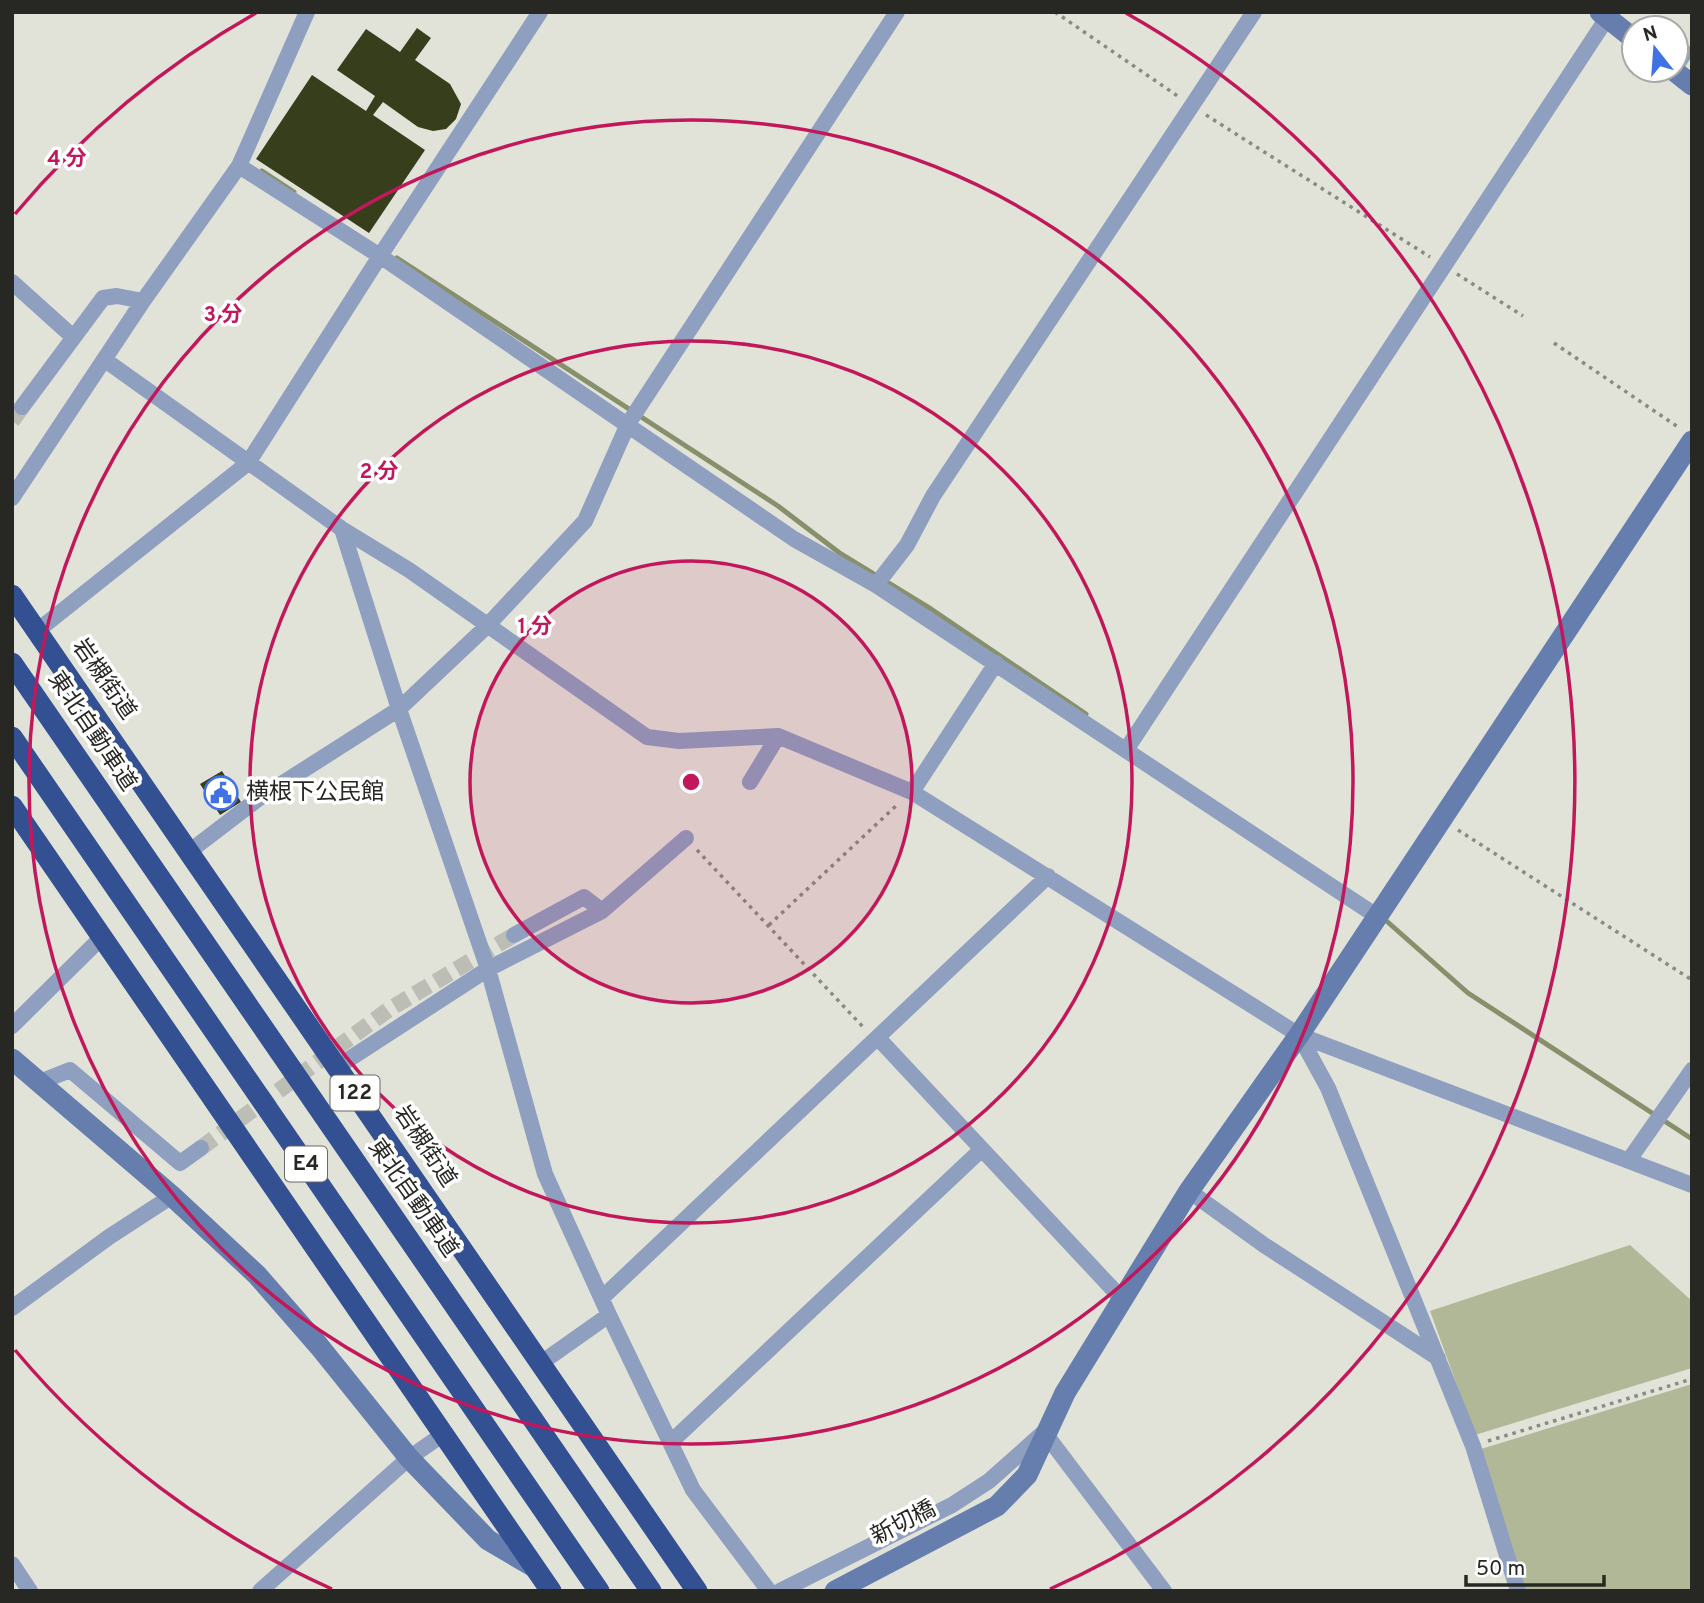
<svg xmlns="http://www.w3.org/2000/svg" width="1704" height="1603" viewBox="0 0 1704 1603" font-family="Overpass,'Noto Sans JP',sans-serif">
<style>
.green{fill:#b0b898}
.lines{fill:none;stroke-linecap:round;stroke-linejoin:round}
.stream{stroke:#87906a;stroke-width:5}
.building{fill:#373e1b}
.street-tunnel{stroke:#bcbeb5;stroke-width:16;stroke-dasharray:16 8;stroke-linecap:butt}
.path{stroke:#888a83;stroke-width:3.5;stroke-dasharray:3.5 5;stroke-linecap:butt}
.lane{stroke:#8e9fbf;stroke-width:8}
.street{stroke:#8e9fbf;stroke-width:16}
.secondary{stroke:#667ead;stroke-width:21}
.highway{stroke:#325092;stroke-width:21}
.ring{fill:none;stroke:#c2185b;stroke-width:3.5}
.labels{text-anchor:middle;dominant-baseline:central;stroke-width:7;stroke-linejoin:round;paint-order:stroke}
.shield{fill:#fff;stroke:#686866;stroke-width:2}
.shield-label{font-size:21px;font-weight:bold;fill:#272824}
.street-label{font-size:23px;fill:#272824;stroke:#fff}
.poi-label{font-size:23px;fill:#272824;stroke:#fff;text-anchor:start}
.centre{fill:#c2185b;stroke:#fff;stroke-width:3.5}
.ring-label{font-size:21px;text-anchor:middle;font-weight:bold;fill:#c2185b;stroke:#fff;stroke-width:7;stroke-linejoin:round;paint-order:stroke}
</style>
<rect width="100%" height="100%" fill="#e1e3d9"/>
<path class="green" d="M 1630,1245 L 1692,1301 L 1692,1368 L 1475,1435 L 1430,1311 Z
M 1692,1384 L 1692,1591 L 1526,1591 L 1481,1449 Z"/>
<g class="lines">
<path class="stream" d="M 262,171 L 294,192
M 397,258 L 778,506 L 841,554 L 931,609 L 1086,714
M 1382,917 L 1468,993 L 1692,1139"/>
</g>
<path class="building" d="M 417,28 L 431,38 L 415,60 L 450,84 L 461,104 L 456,119 L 446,129 L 433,131 L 418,127 L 383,102 L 373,115 L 425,150 L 369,233 L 256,159 L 312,75 L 366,111 L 375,96 L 337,70 L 366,29 L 400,52 Z
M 222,771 L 241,802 L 220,815 L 200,784 Z"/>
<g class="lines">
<path class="street-tunnel" d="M 12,421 L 22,407
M 201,1148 L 388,1010 L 514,935"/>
<path class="path" d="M 1055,12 L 1179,97
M 1206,115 L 1430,257
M 1457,274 L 1523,316
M 1554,343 L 1678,427
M 1458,830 L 1692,980
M 697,850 L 864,1028
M 769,925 L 898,804
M 1488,1441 L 1692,1379"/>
<path class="lane" d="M 1676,73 L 1692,49"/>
<path class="street" d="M 239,166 L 380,256 L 794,539 L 876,585 L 1375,915
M 12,282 L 72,336
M 105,360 L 342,529 L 409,570 L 647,737 L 679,741 L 778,736 L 912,792 L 1299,1035 L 1692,1185
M 22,407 L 103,298 L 117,296 L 143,301
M 12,498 L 143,301 L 239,166 L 307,12
M 342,529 L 399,709 L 488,969 L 545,1174 L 609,1315 L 693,1490 L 769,1591
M 876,585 L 907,545 L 933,496 L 1254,12
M 37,631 L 248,463 L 380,256 L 540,12
M 1126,750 L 1607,18
M 750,782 L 778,736
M 912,792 L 996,663
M 190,851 L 258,799 L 399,709 L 486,627 L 585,521 L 628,424 L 897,12
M 514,935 L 584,897 L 602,911
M 12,1026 L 102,937
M 1299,1035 L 1328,1088 L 1473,1446 L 1518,1591
M 878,1038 L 1122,1299
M 337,1067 L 488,969 L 602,911 L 686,838
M 40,1082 L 70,1070 L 180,1163 L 201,1148
M 1629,1160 L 1692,1070
M 1189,1191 L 1264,1245 L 1438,1358
M 603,1297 L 1048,876
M 12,1308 L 109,1237 L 172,1196
M 541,1363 L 609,1315
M 671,1442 L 982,1149
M 12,1564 L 30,1591
M 260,1591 L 409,1458 L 442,1435
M 780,1591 L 952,1505 L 989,1481 L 1044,1432 L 1164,1591"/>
<path class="secondary" d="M 1600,12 L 1634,39
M 1673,70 L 1692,85
M 12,1059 L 172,1196 L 257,1275 L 319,1346 L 409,1458 L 488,1540 L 534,1567
M 835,1591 L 997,1506 L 1027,1475 L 1065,1393 L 1189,1191 L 1299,1035 L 1692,441"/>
<path class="highway" d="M 12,595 L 697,1591
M 12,663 L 651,1591
M 12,737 L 599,1591
M 12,806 L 551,1591"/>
</g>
<circle cx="691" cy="782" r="221" fill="#c2185b" fill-opacity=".12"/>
<g class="ring">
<circle cx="691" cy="782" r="221"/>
<circle cx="691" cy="782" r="441"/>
<circle cx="691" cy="782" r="662"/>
<path d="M332 1589A883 883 0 0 1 15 1350M15 214A883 883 0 0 1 256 13M1126 13A883 883 0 0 1 1050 1589"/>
</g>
<defs>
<symbol id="civic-ring" viewBox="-11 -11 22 22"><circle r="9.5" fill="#fff" stroke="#4172e3" stroke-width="1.5"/><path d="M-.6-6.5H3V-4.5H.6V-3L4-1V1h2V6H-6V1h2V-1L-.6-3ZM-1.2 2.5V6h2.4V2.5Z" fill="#4172e3"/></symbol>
</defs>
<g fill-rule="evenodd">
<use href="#civic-ring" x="202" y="774" width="38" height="38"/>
</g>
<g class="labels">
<g class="shield">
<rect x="330.5" y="1075.5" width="49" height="35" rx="5"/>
<rect x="285" y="1146.5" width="42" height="35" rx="5"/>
</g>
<g class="shield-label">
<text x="355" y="1093">122</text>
<text x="306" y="1164">E4</text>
</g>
<g class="street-label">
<text transform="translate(103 680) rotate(55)">岩槻街道</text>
<text transform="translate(91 732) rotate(56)">東北自動車道</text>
<text transform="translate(424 1147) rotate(56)">岩槻街道</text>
<text transform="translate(412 1199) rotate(55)">東北自動車道</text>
<text transform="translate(904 1524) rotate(-27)">新切橋</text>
</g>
<g class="poi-label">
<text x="246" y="793">横根下公民館</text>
</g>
</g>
<circle cx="691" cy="782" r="10" class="centre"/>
<g class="ring-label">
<text x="67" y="165">4 分</text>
<text x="223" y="321">3 分</text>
<text x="379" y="478">2 分</text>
<text x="535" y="633">1 分</text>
</g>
<rect width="1704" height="1603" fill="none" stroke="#272824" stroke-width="28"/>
<g transform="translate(1655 49) rotate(343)"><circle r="33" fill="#ffffff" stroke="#a9a9a7" stroke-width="2"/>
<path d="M0-5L12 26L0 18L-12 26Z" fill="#4172e3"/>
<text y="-10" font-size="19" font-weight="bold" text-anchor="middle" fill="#272824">N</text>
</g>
<path d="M1466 1575v10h138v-10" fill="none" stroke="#272824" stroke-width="3.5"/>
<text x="1476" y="1575" font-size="21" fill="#272824" stroke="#ffffff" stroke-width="5" paint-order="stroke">50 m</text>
</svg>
